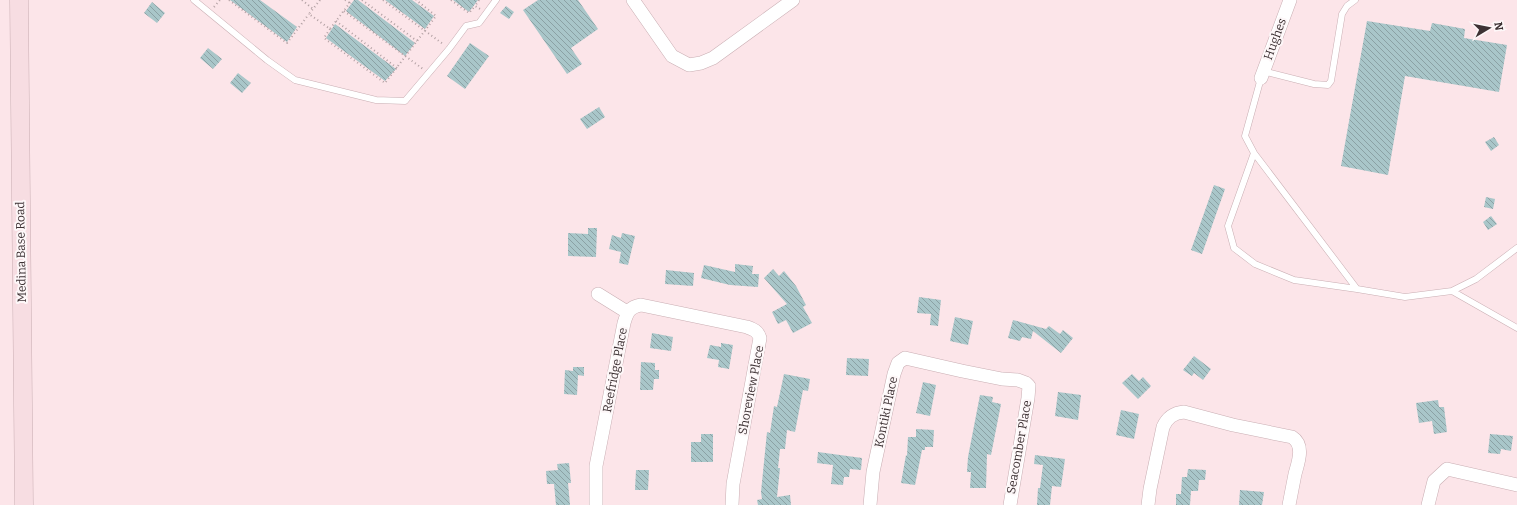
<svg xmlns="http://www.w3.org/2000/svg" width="1517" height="505" viewBox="0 0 1517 505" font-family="Bitter,serif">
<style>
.building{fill:url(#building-back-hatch)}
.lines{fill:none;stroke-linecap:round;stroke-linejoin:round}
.lane-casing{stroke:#c9aeb3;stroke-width:7}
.street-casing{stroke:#c9aeb3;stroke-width:14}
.secondary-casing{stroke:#c9aeb3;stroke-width:19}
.path{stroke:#b2a0a3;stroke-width:2;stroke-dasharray:1 3;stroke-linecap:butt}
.lane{stroke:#fff;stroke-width:6}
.street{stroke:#fff;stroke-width:13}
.secondary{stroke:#f7dde2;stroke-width:18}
.labels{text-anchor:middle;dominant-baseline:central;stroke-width:4;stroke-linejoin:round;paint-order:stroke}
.street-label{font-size:12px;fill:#3d3234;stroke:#fdf7f8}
</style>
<defs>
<pattern id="building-back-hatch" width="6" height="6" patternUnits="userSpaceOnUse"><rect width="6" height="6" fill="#a9c6c9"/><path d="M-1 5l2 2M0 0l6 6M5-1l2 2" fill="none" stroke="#8ba1a4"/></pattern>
</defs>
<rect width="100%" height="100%" fill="#fce5e9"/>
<path class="building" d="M 230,0 L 260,0 L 297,27 L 287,42 Z
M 354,0 L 358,0 L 415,43 L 405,56 L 346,11 Z
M 385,0 L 412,0 L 434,16 L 425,29 Z
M 453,0 L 478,0 L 469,12 Z
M 538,0 L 578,0 L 598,29 L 571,48 L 582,64 L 567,74 L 523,10 Z
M 152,2 L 165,13 L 157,23 L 144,13 Z
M 506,6 L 514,12 L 509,19 L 500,13 Z
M 1367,21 L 1430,31 L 1432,23 L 1465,29 L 1464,38 L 1507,45 L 1499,92 L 1405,76 L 1388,175 L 1341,166 Z
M 335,24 L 396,69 L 385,81 L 326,38 Z
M 470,43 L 489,56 L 465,89 L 447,76 Z
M 208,48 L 222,59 L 213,69 L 200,58 Z
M 238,73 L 251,83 L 242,93 L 230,83 Z
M 599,107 L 605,117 L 587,129 L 580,119 Z
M 1494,137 L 1499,145 L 1491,151 L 1485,142 Z
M 1214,185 L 1225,189 L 1202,254 L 1191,250 Z
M 1486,197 L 1495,199 L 1493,209 L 1484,207 Z
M 1491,216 L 1497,224 L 1488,230 L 1483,222 Z
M 588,228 L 597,228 L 596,257 L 568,256 L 568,233 L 588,234 Z
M 622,233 L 635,236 L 628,265 L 619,263 L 621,252 L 609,249 L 612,235 L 621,238 Z
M 735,264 L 753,266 L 752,274 L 759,274 L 758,287 L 730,285 L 701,278 L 704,265 L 735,272 Z
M 773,269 L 779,276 L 784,271 L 796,286 L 806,305 L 803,307 L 812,323 L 793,333 L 786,320 L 778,324 L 772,312 L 787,304 L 764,278 Z
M 666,270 L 694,273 L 693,286 L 665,284 Z
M 919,297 L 941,300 L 938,326 L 930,325 L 931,314 L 917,313 Z
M 955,317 L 973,321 L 968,345 L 950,341 Z
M 1013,320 L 1046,329 L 1049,326 L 1060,334 L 1063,330 L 1073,338 L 1061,353 L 1033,331 L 1031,339 L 1022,337 L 1020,341 L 1008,338 Z
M 652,333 L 673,337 L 671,351 L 650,348 Z
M 721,343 L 733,345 L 729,369 L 718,367 L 719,360 L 707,358 L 710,345 L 721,347 Z
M 1194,356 L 1211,369 L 1203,380 L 1194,373 L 1192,376 L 1183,370 Z
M 847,358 L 869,359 L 868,376 L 846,375 Z
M 641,362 L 655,363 L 655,370 L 659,370 L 659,379 L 654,379 L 653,390 L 640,390 Z
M 573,367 L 584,367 L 584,376 L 578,375 L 577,395 L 564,394 L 565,370 L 573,371 Z
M 784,374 L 810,379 L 808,391 L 803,390 L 795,432 L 787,430 L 785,449 L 780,449 L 778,468 L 780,468 L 777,497 L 790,495 L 791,505 L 758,505 L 757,500 L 762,499 L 761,492 L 767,432 L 770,433 L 774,406 L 777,407 Z
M 1132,374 L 1139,381 L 1143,377 L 1151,386 L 1138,399 L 1122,383 Z
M 923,382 L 936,385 L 930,416 L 916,413 Z
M 1058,392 L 1081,395 L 1078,420 L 1055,416 Z
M 980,395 L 993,397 L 992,402 L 1001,404 L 991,455 L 987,454 L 986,488 L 970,488 L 971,472 L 967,472 L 968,457 Z
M 1438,400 L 1439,407 L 1444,407 L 1447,432 L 1434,434 L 1432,421 L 1419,423 L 1416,403 Z
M 1121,410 L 1139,414 L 1134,439 L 1116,435 Z
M 916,429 L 934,430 L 933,447 L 925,447 L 925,450 L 922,450 L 915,485 L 901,483 L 906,455 L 907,456 L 908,437 L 916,437 Z
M 701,434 L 713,434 L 713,462 L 691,462 L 691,442 L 701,442 Z
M 1490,434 L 1513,436 L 1511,451 L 1501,449 L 1500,454 L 1488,453 Z
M 818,452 L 862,458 L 861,470 L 850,469 L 849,477 L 844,477 L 843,485 L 831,484 L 833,465 L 817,463 Z
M 1035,455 L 1065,459 L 1061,487 L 1052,486 L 1050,505 L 1037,505 L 1038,488 L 1040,488 L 1043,465 L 1034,464 Z
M 569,463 L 571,483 L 568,483 L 570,505 L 556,505 L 554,484 L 547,484 L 546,471 L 558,470 L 557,464 Z
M 1188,469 L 1206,470 L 1205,480 L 1199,480 L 1198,491 L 1191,491 L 1190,505 L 1176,505 L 1176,494 L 1181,494 L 1182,477 L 1187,477 Z
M 636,470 L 649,470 L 648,490 L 635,490 Z
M 1240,490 L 1264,492 L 1262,505 L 1239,505 Z"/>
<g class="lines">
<defs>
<path id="lane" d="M 194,0 L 267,60 L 295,80 L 376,100 L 405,101 L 449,49 L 466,26 L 479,23 L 496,0
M 1263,71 L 1314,84 L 1328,85 L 1331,81 L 1342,14 L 1347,6 L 1355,0
M 1261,78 L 1245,136 L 1254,153 L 1357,289 L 1405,297 L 1452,291 L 1476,279 L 1517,248
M 1254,153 L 1228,226 L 1234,248 L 1255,264 L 1294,280 L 1357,289
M 1452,291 L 1517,328"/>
<path id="street" d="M 633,0 L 672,56 L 689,65 L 701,63 L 713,58 L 793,0
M 1261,78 L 1290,0
M 598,294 L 627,312
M 596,505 L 596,466 L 624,323 C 627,313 629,307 641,305 L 747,327 C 753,329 758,331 760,338 L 733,484 L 732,505
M 870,505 L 873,472 L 894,374 L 898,363 L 905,358 L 962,371 L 1002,379 L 1018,380 L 1026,383 L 1029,386 L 1028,398 L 1010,505
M 1148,505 L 1150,489 L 1163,427 C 1167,418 1173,413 1184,412 L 1233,425 L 1292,437 C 1305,445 1298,463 1295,474 C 1293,484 1291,495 1289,505
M 1428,505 L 1434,481 L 1447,469 L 1517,485"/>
<path id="secondary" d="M 19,0 L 24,505"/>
</defs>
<use href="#lane" class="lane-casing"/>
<use href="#street" class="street-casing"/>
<use href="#secondary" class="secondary-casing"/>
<path class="path" d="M 229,0 L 287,43 L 309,14
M 302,0 L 313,9
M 320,0 L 309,14 L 330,29 L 352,0
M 345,0 L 350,3
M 362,0 L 417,41
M 383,0 L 443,44
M 451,0 L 469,13 L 475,6
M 479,0 L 475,6 L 480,9
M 214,7 L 220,0
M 344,11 L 423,69
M 336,21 L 397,68
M 330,29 L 324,38 L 385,83 L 436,16 L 416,0"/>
<use href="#lane" class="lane"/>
<use href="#street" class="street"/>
<use href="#secondary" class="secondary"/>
</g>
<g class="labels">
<g class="street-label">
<text transform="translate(1275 39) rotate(-70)">Hughes</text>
<text transform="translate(21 252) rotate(-91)">Medina Base Road</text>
<text transform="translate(615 370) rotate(-79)">Reefridge Place</text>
<text transform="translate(751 390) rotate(-79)">Shoreview Place</text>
<text transform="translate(886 412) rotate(-78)">Kontiki Place</text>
<text transform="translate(1019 447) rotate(-80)">Seacomber Place</text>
</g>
</g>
<g transform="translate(1489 28) rotate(80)" stroke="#fdf7f8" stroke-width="3" paint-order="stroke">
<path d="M0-3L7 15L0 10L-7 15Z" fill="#3d3234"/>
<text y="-6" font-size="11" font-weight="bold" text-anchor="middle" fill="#3d3234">N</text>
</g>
</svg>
